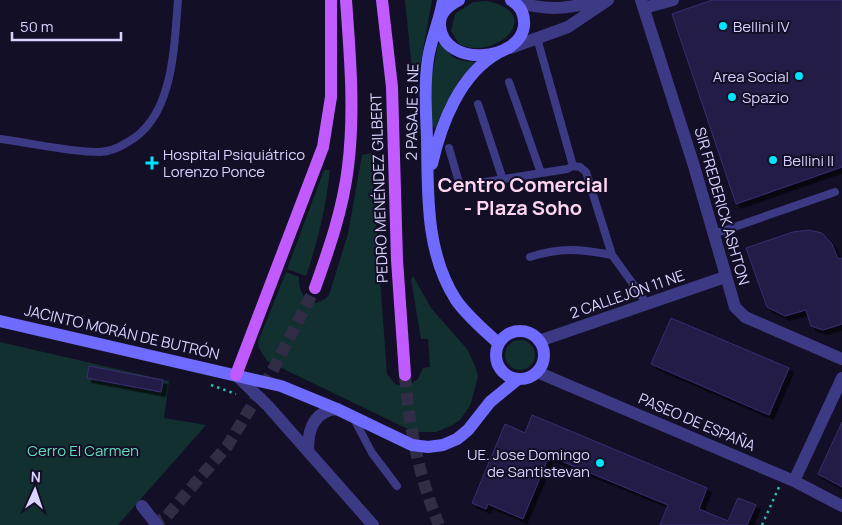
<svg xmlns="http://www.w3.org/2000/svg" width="842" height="525" viewBox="0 0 842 525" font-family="Manrope,sans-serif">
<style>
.green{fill:#12302f}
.building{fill:#241b47;stroke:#3b2d73;filter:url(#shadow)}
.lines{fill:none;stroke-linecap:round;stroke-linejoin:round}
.primary-tunnel{stroke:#312d47;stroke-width:12;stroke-dasharray:12 6;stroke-linecap:butt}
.path{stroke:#2fb8b0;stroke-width:2.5;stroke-dasharray:2.5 4;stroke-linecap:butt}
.lane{stroke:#3d3a85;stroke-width:8}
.street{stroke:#3d3a85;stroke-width:12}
.secondary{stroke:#6f6bff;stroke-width:12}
.primary{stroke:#c25bff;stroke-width:12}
.poi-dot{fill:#00e5ff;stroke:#130f26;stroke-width:2}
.labels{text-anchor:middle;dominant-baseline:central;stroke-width:4;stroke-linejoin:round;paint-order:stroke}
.poi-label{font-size:15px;fill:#d9d4ff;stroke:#130f26;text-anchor:start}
.street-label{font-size:15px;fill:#d9d4ff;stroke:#130f26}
.park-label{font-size:15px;fill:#5fe0c0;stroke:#130f26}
.district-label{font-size:20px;font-weight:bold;fill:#ffd6f0;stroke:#130f26}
</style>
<defs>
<filter id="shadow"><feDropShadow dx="4.5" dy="4.5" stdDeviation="0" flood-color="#0009"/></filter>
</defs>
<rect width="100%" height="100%" fill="#130f26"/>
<path class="green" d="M 405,0 L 432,0 L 418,78 L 413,80 Z
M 487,1 C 548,14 494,62 459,44 L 451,31 L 455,14 L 473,2 Z
M 438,44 L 442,44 C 450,58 458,61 475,62 L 460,79 L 435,128 L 432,127 L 431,81 Z
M 371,153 L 387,374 L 395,384 L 406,387 L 418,379 L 423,368 L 430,367 L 428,339 L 421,339 L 411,279 L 413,276 L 431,308 L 467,349 L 476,368 L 478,377 L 470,406 L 460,420 L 451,426 L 436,432 L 414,432 L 267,361 L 259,348 L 258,342 L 286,272 L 299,277 C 298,296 312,313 329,295 L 348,234 L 362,155 Z
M 324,170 L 330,170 C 326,207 318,241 306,276 L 287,269 Z
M505 355a15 15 0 1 1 30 0a15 15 0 1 1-30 0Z
M 0,342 L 169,381 L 164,418 L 206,425 L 118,525 L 0,525 Z"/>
<path class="building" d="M 712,0 L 842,0 L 842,167 L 736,204 L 672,14 Z
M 809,230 L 822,233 L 832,244 L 838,259 L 842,258 L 842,324 L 823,330 L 811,326 L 806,310 L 785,316 L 767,307 L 746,248 L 793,232 Z
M 671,318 L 789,368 L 769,415 L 651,364 Z
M 89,366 L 163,380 L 161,392 L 87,378 Z
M 532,415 L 707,488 L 699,509 L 728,521 L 738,498 L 756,505 L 747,525 L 660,525 L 668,505 L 549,456 L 523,519 L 488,504 L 486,509 L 472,503 L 505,424 L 525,433 Z
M 842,422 L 842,487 L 818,474 Z"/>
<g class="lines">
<path class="primary-tunnel" d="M 405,375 C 409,427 419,477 439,525
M 152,525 L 166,517 L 228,445 L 272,372 L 315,288"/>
<path class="path" d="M 211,385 L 236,394
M 762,525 L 779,487"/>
<path class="lane" d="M 509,82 L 541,173
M 478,104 L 503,180
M 0,139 C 32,143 68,152 99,152 C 109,152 120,147 128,142 C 174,117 174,46 178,0
M 449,148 L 460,186 L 567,169 L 573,166 L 537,38
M 573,166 L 580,167 L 586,172 L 612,255 L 641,295 L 646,304
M 714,234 L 835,192
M 530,257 C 561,247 580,249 612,255
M 354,419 L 372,453 L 397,486"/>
<path class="street" d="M 641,0 L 694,166 L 735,307 L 745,317 L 842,359
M 514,2 C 550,11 565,9 600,1
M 644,8 L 673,0
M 510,48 L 568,27 L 608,0
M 539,341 L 725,277
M 537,372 L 794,481 L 842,506
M 236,375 L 268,406 L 373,525
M 308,450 C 308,429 314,411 337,409
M 794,481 L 842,378
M 142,506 L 157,525"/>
<path class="secondary" d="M 443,0 C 440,20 431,38 428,59 C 424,84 426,112 427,138 C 428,193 425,252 456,300 C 467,316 484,330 498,343
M 459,0 C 448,6 439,13 440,26 C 444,68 519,62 524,26 C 525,15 521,6 511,0
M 432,164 C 441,124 460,74 498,53
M 0,321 L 281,386 L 337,409 L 412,445 L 428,447 L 443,445 L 457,439 L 468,430 L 490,402 L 518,379
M496 355a24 24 0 1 1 48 0a24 24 0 1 1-48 0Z"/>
<path class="primary" d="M 382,0 L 392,87 L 397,260 L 405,375
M 315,288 C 329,249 343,209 348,167 C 355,111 350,56 346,0
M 236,375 L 323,147 L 331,97 L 331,0"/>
</g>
<g class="poi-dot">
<circle cx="723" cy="26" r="5"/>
<circle cx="799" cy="76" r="5"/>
<circle cx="732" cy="97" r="5"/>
<circle cx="773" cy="160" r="5"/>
<path d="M149.5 155.5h5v5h5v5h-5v5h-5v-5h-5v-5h5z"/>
<circle cx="600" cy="463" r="5"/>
</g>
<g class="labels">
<g class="poi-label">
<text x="733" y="26">Bellini IV</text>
<text x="789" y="76" text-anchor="end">Area Social</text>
<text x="742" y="97">Spazio</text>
<text x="163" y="154">Hospital Psiquiátrico<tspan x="163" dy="17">Lorenzo Ponce</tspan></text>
<text x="783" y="160">Bellini II</text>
<text x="590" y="454" text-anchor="end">UE. Jose Domingo<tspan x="590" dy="17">de Santistevan</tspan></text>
</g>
<g class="street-label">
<text transform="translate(412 112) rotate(-89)">2 PASAJE 5 NE</text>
<text transform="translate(379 188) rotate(-92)">PEDRO MENÉNDEZ GILBERT</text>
<text transform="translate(722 206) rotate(74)">SIR FREDERICK ASHTON</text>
<text transform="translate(627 294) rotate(-19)">2 CALLEJÓN 11 NE</text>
<text transform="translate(122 332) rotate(13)">JACINTO MORÁN DE BUTRÓN</text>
<text transform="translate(697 422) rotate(23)">PASEO DE ESPAÑA</text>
</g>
<g class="park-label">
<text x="83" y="450">Cerro El Carmen</text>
</g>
<g class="district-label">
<text x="523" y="184">Centro Comercial<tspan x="523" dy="23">- Plaza Soho</tspan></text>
</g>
</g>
<g transform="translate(35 490) rotate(3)" stroke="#130f26" stroke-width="4" paint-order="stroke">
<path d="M0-4L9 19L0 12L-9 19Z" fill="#d9d4ff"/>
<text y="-8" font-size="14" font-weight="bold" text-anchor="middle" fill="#d9d4ff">N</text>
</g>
<path d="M12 32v8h109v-8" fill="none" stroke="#d9d4ff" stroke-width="2.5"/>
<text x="20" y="32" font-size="15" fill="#d9d4ff" stroke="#130f26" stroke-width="4" paint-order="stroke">50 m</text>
</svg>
